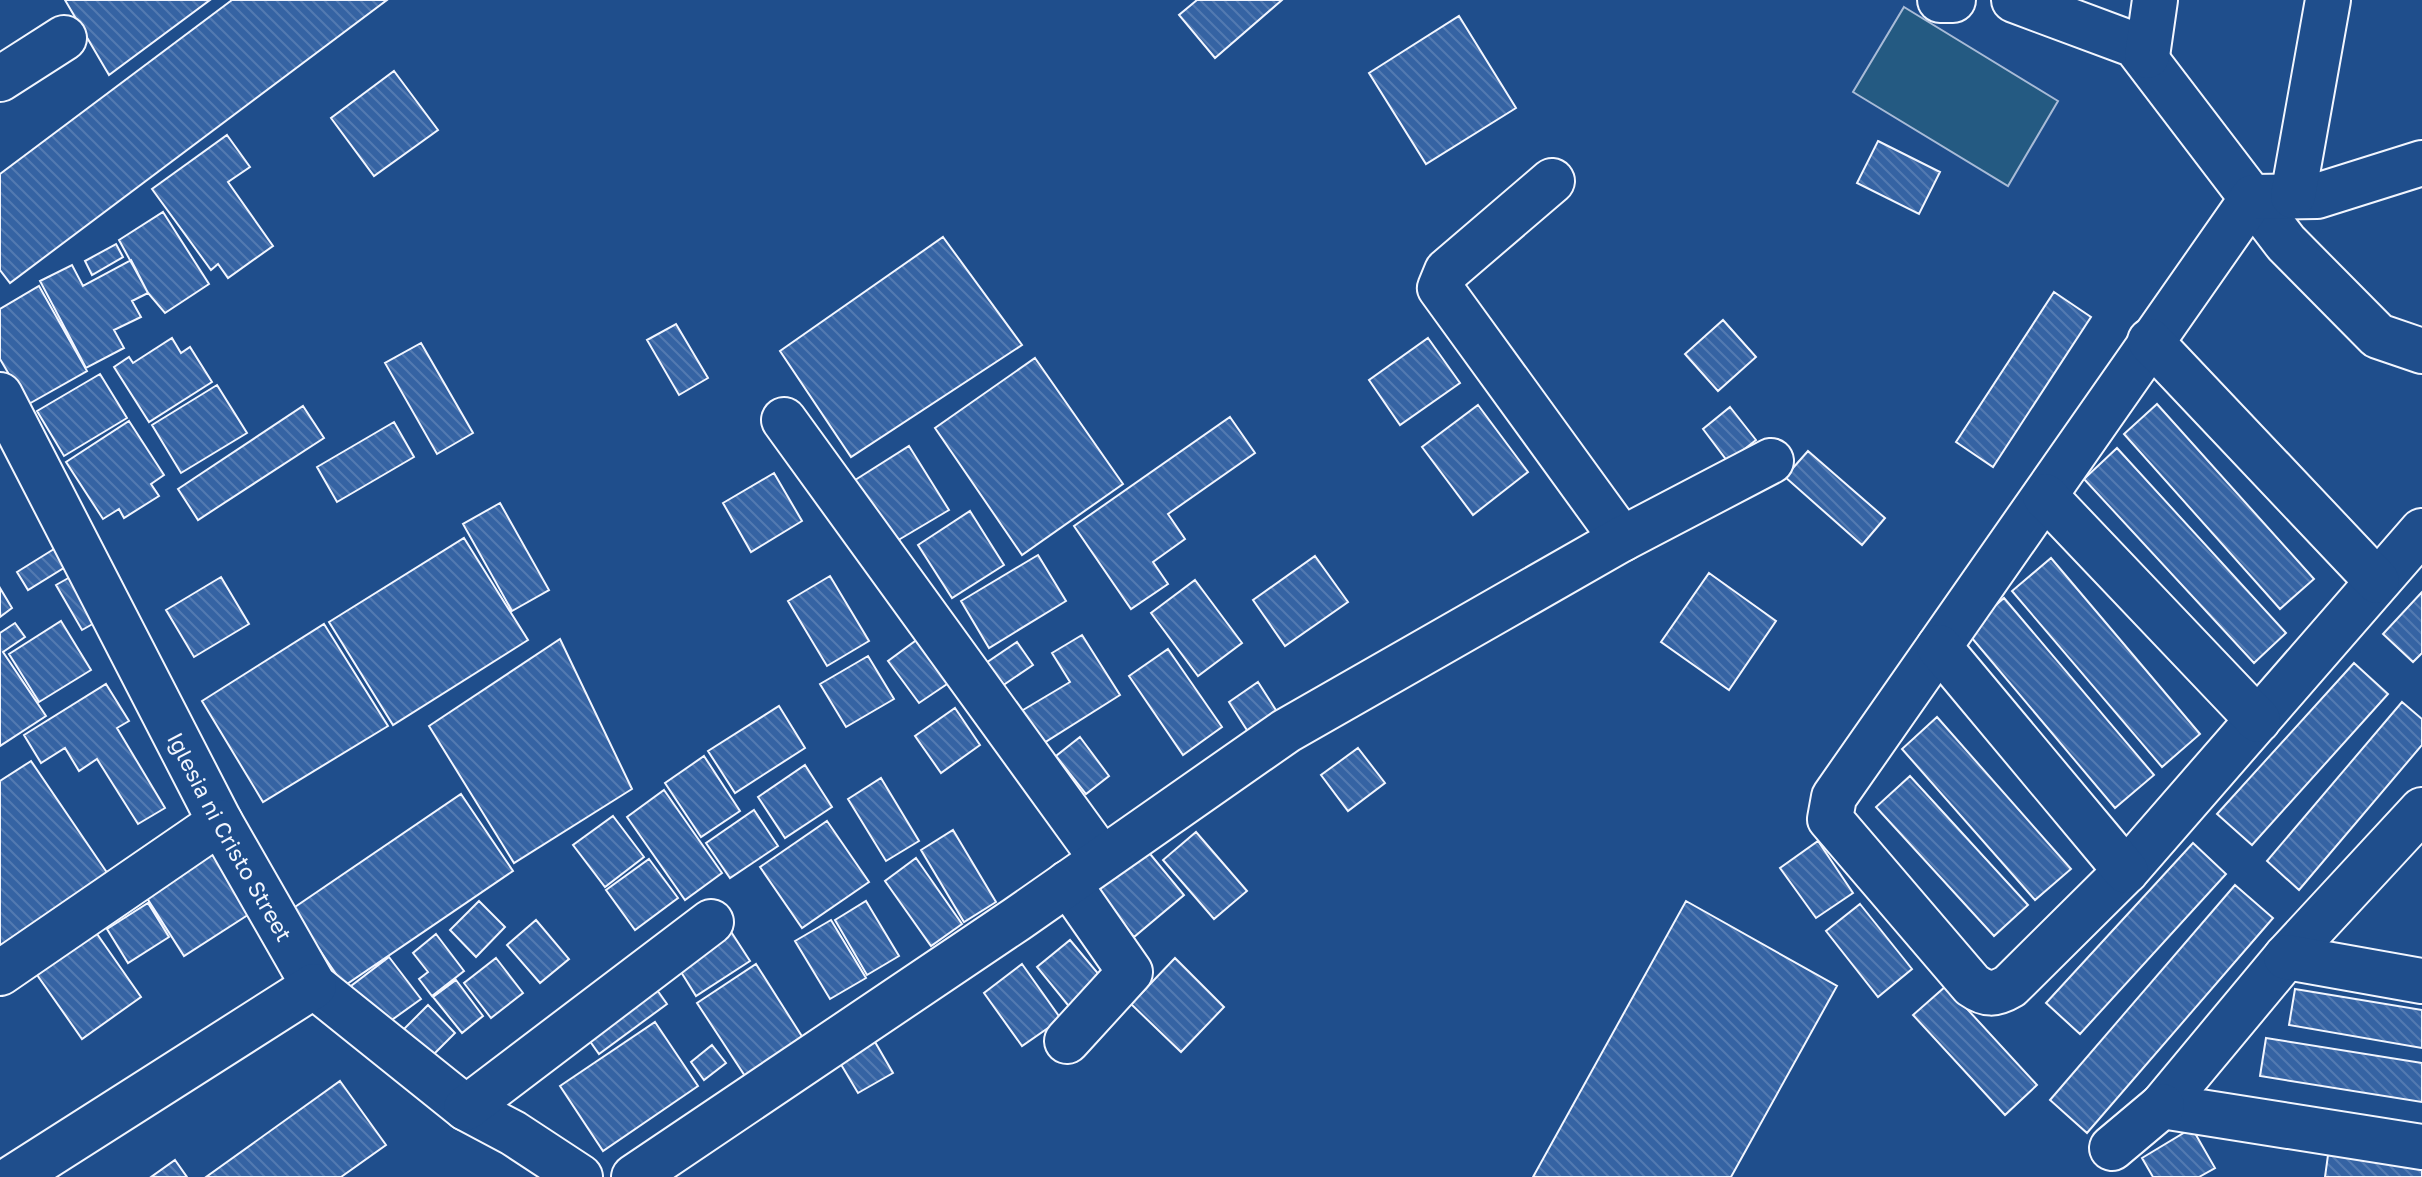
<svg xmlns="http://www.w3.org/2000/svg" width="2422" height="1177" viewBox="0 0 2422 1177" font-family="'Golos Text',sans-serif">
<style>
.pitch{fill:#245a82;stroke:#a8bbd7;stroke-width:2}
.building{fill:url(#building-back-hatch);stroke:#f2f6ff;stroke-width:2}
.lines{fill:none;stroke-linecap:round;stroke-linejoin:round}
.minor-casing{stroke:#f2f6ff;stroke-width:48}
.minor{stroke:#1f4e8c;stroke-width:44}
.labels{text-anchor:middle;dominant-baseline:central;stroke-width:6;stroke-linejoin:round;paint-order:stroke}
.street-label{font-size:22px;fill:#f2f6ff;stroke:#1f4e8c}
</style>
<defs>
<pattern id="building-back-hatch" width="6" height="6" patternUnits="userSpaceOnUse" patternTransform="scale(2)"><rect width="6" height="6" fill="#3563a3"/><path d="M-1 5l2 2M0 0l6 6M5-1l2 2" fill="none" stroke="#537ab1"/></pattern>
</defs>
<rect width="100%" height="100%" fill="#1f4e8c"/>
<path class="pitch" d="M 1904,7 L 2058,101 L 2008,186 L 1853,92 Z"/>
<path class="building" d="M 65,0 L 210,0 L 109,75 Z
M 232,0 L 387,0 L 10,283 L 0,270 L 0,174 Z
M 1197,0 L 1282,0 L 1215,58 L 1179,15 Z
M 1459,16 L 1516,108 L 1426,164 L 1369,73 Z
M 394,71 L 438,130 L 374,176 L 331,118 Z
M 227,135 L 250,167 L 228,182 L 273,246 L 228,278 L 218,264 L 211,270 L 152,189 Z
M 1878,141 L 1940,172 L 1919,214 L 1857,183 Z
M 163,212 L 209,284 L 165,313 L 148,293 L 119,240 Z
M 943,237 L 1022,345 L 851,457 L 780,351 Z
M 116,244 L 123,257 L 92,275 L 85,261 Z
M 131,260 L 148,293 L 132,301 L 141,317 L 114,330 L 124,348 L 86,368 L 40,281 L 72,265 L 83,286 Z
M 39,286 L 87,371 L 27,405 L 0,359 L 0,309 Z
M 2054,292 L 2091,317 L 1993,467 L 1956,442 Z
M 1723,320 L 1756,357 L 1718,391 L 1685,354 Z
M 676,324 L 708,378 L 679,395 L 647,340 Z
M 172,338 L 181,353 L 190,347 L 212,382 L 149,422 L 114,367 L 129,357 L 133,363 Z
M 1428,338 L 1460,383 L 1400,425 L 1369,380 Z
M 421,343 L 473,433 L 437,454 L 385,363 Z
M 1035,358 L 1123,484 L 1022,555 L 935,428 Z
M 100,374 L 127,418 L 64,456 L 37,411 Z
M 217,385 L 247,433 L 181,473 L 152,425 Z
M 2157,404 L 2314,579 L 2280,609 L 2124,434 Z
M 1478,405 L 1528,472 L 1473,515 L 1422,447 Z
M 303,406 L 324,438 L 198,520 L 178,489 Z
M 1730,407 L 1756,440 L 1728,462 L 1703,429 Z
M 1230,417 L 1255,453 L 1168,514 L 1185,539 L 1153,562 L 1168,584 L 1131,609 L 1074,526 Z
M 129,421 L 164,475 L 151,484 L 159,496 L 124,518 L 119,509 L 103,519 L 66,462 Z
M 394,422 L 414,457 L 337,502 L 317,467 Z
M 909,446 L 949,510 L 890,545 L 852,482 Z
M 2117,448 L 2286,633 L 2254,663 L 2084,479 Z
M 1808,451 L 1885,518 L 1862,545 L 1785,477 Z
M 774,473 L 802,521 L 751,552 L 723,503 Z
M 500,503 L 549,590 L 512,611 L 463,524 Z
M 970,511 L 1004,565 L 952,598 L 918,545 Z
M 464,538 L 528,640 L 393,725 L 329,622 Z
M 62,544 L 75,561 L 28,590 L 17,572 Z
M 1038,555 L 1066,601 L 989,648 L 961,601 Z
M 1315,556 L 1348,602 L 1285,646 L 1253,600 Z
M 2051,558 L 2200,734 L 2162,767 L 2012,591 Z
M 79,572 L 105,617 L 82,630 L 56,585 Z
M 1709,573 L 1776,621 L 1729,690 L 1661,642 Z
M 830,576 L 869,641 L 827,666 L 788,601 Z
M 221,577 L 249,624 L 194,657 L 166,610 Z
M 1195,580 L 1242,643 L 1198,676 L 1151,613 Z
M 0,588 L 12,608 L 0,617 Z
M 2422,592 L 2422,653 L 2413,662 L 2383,634 Z
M 2004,598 L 2154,775 L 2115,808 L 1966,631 Z
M 61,621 L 91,670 L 39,702 L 9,654 Z
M 15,623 L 25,637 L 3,652 L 46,716 L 0,746 L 0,633 Z
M 324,624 L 388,726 L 263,802 L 202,701 Z
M 1082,635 L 1120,695 L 1039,746 L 1018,713 L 1070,682 L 1052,653 Z
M 922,636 L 953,680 L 919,703 L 888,661 Z
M 560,639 L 632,789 L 514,863 L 429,726 Z
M 1017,642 L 1033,665 L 996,690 L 980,667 Z
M 1168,649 L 1222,727 L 1183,755 L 1129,676 Z
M 868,656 L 894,699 L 846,727 L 820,684 Z
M 2354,663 L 2388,694 L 2252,845 L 2217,814 Z
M 1258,682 L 1281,718 L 1252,738 L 1229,702 Z
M 106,684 L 129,721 L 117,728 L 165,808 L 138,824 L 97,759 L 79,771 L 65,748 L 41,763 L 24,735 Z
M 2402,702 L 2422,719 L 2422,745 L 2299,890 L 2267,861 Z
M 779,706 L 805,748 L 735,793 L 708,751 Z
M 955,708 L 980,745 L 941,773 L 915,736 Z
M 1937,717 L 2071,869 L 2035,900 L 1902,749 Z
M 1080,737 L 1109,776 L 1086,794 L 1056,756 Z
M 1358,748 L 1385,783 L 1348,811 L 1321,775 Z
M 704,756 L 740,811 L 701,837 L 665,783 Z
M 31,761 L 112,880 L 0,953 L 0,781 Z
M 805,765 L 832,807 L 785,838 L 758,797 Z
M 1910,776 L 2028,905 L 1994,936 L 1876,807 Z
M 881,778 L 919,841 L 886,861 L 848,799 Z
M 664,790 L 722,873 L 685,900 L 627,817 Z
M 461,794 L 513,871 L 344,986 L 292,909 Z
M 754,810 L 778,846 L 730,878 L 706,843 Z
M 613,816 L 644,857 L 605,887 L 573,845 Z
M 827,821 L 869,882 L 802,928 L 760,867 Z
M 953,830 L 996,902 L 964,922 L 921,850 Z
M 1196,832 L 1247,891 L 1214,919 L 1163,860 Z
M 1818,841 L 1853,893 L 1816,918 L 1780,868 Z
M 2193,843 L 2226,874 L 2080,1034 L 2046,1003 Z
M 1146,849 L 1184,895 L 1134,937 L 1095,891 Z
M 215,850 L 254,911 L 184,956 L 145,895 Z
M 916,858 L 962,924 L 931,946 L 885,881 Z
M 649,859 L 678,898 L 635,930 L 606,890 Z
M 2235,885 L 2273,918 L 2087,1133 L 2050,1100 Z
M 479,901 L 505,927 L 476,957 L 450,930 Z
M 866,901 L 899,956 L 867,975 L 835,920 Z
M 1686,901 L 1837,986 L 1731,1177 L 1533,1177 Z
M 148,903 L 169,937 L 128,963 L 107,929 Z
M 1860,904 L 1912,969 L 1878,997 L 1826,931 Z
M 536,920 L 569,959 L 540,983 L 507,945 Z
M 831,920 L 866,978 L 830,999 L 795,941 Z
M 726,924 L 750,961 L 696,996 L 673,959 Z
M 95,931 L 141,997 L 82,1039 L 35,972 Z
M 436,934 L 464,971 L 432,996 L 419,979 L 428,972 L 413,953 Z
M 1070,940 L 1106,983 L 1072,1010 L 1037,967 Z
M 389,957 L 421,999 L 382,1027 L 351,986 Z
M 496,958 L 523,993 L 491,1018 L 464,983 Z
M 1175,958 L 1224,1007 L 1181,1052 L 1131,1004 Z
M 756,964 L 803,1038 L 745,1076 L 697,1003 Z
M 1022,964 L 1061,1019 L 1022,1046 L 984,993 Z
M 456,980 L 483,1016 L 462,1033 L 433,997 Z
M 650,980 L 667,1004 L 599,1054 L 582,1030 Z
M 1946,986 L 2037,1085 L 2005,1115 L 1913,1015 Z
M 2295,989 L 2422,1010 L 2422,1048 L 2289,1025 Z
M 428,1005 L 455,1033 L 425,1063 L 398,1035 Z
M 655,1022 L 698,1086 L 603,1151 L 560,1086 Z
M 871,1035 L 893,1073 L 858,1093 L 836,1056 Z
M 2266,1038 L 2422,1063 L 2422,1102 L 2260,1076 Z
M 712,1045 L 726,1063 L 704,1080 L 691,1062 Z
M 340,1081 L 386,1145 L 341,1177 L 206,1177 Z
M 2192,1128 L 2215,1168 L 2199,1177 L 2153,1177 L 2142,1158 Z
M 2328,1155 L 2422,1166 L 2422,1177 L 2325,1177 Z
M 175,1160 L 187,1177 L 151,1177 Z"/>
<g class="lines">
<defs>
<g id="minor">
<path d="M 1940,0 L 1953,0"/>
<path d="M 2014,0 L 2135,45 L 2286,243 L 2378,336 L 2422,351"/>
<path d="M 2147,56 L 2155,0"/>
<path d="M 0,79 L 64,38"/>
<path d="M 2422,163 L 2317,196 L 2253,197 L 1834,797 L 1830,819 L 1972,985 C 1986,995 1995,995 2010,986 L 2126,871 L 2422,531"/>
<path d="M 1552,181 L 1447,271 L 1440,288 L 1622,539"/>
<path d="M 2293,196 L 2328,0"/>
<path d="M 2150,341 L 2377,581"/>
<path id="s1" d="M 0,395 L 220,822 L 314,986 L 466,1108 L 513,1133 L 580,1177"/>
<path d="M 784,420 L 1102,859"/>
<path d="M 2045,496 L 2258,720"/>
<path d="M 1939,647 L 2126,871"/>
<path d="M 2422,810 L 2286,957 L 2162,1106 L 2422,1147"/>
<path d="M 2286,957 L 2422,981"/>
<path d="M 0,973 L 220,822"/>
<path d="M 1067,1041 L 1130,972 L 1068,883"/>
<path d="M 466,1108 L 711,922"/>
<path d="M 2112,1148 L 2162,1106"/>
<path d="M 14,1177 L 314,986"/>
<path d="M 634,1177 L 1017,919 L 1286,731 L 1622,539 L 1771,461"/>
</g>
</defs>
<use href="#minor" class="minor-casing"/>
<use href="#minor" class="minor"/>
</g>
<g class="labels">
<g class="street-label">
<text stroke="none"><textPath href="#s1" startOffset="498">Iglesia ni Cristo Street</textPath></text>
</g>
</g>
</svg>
